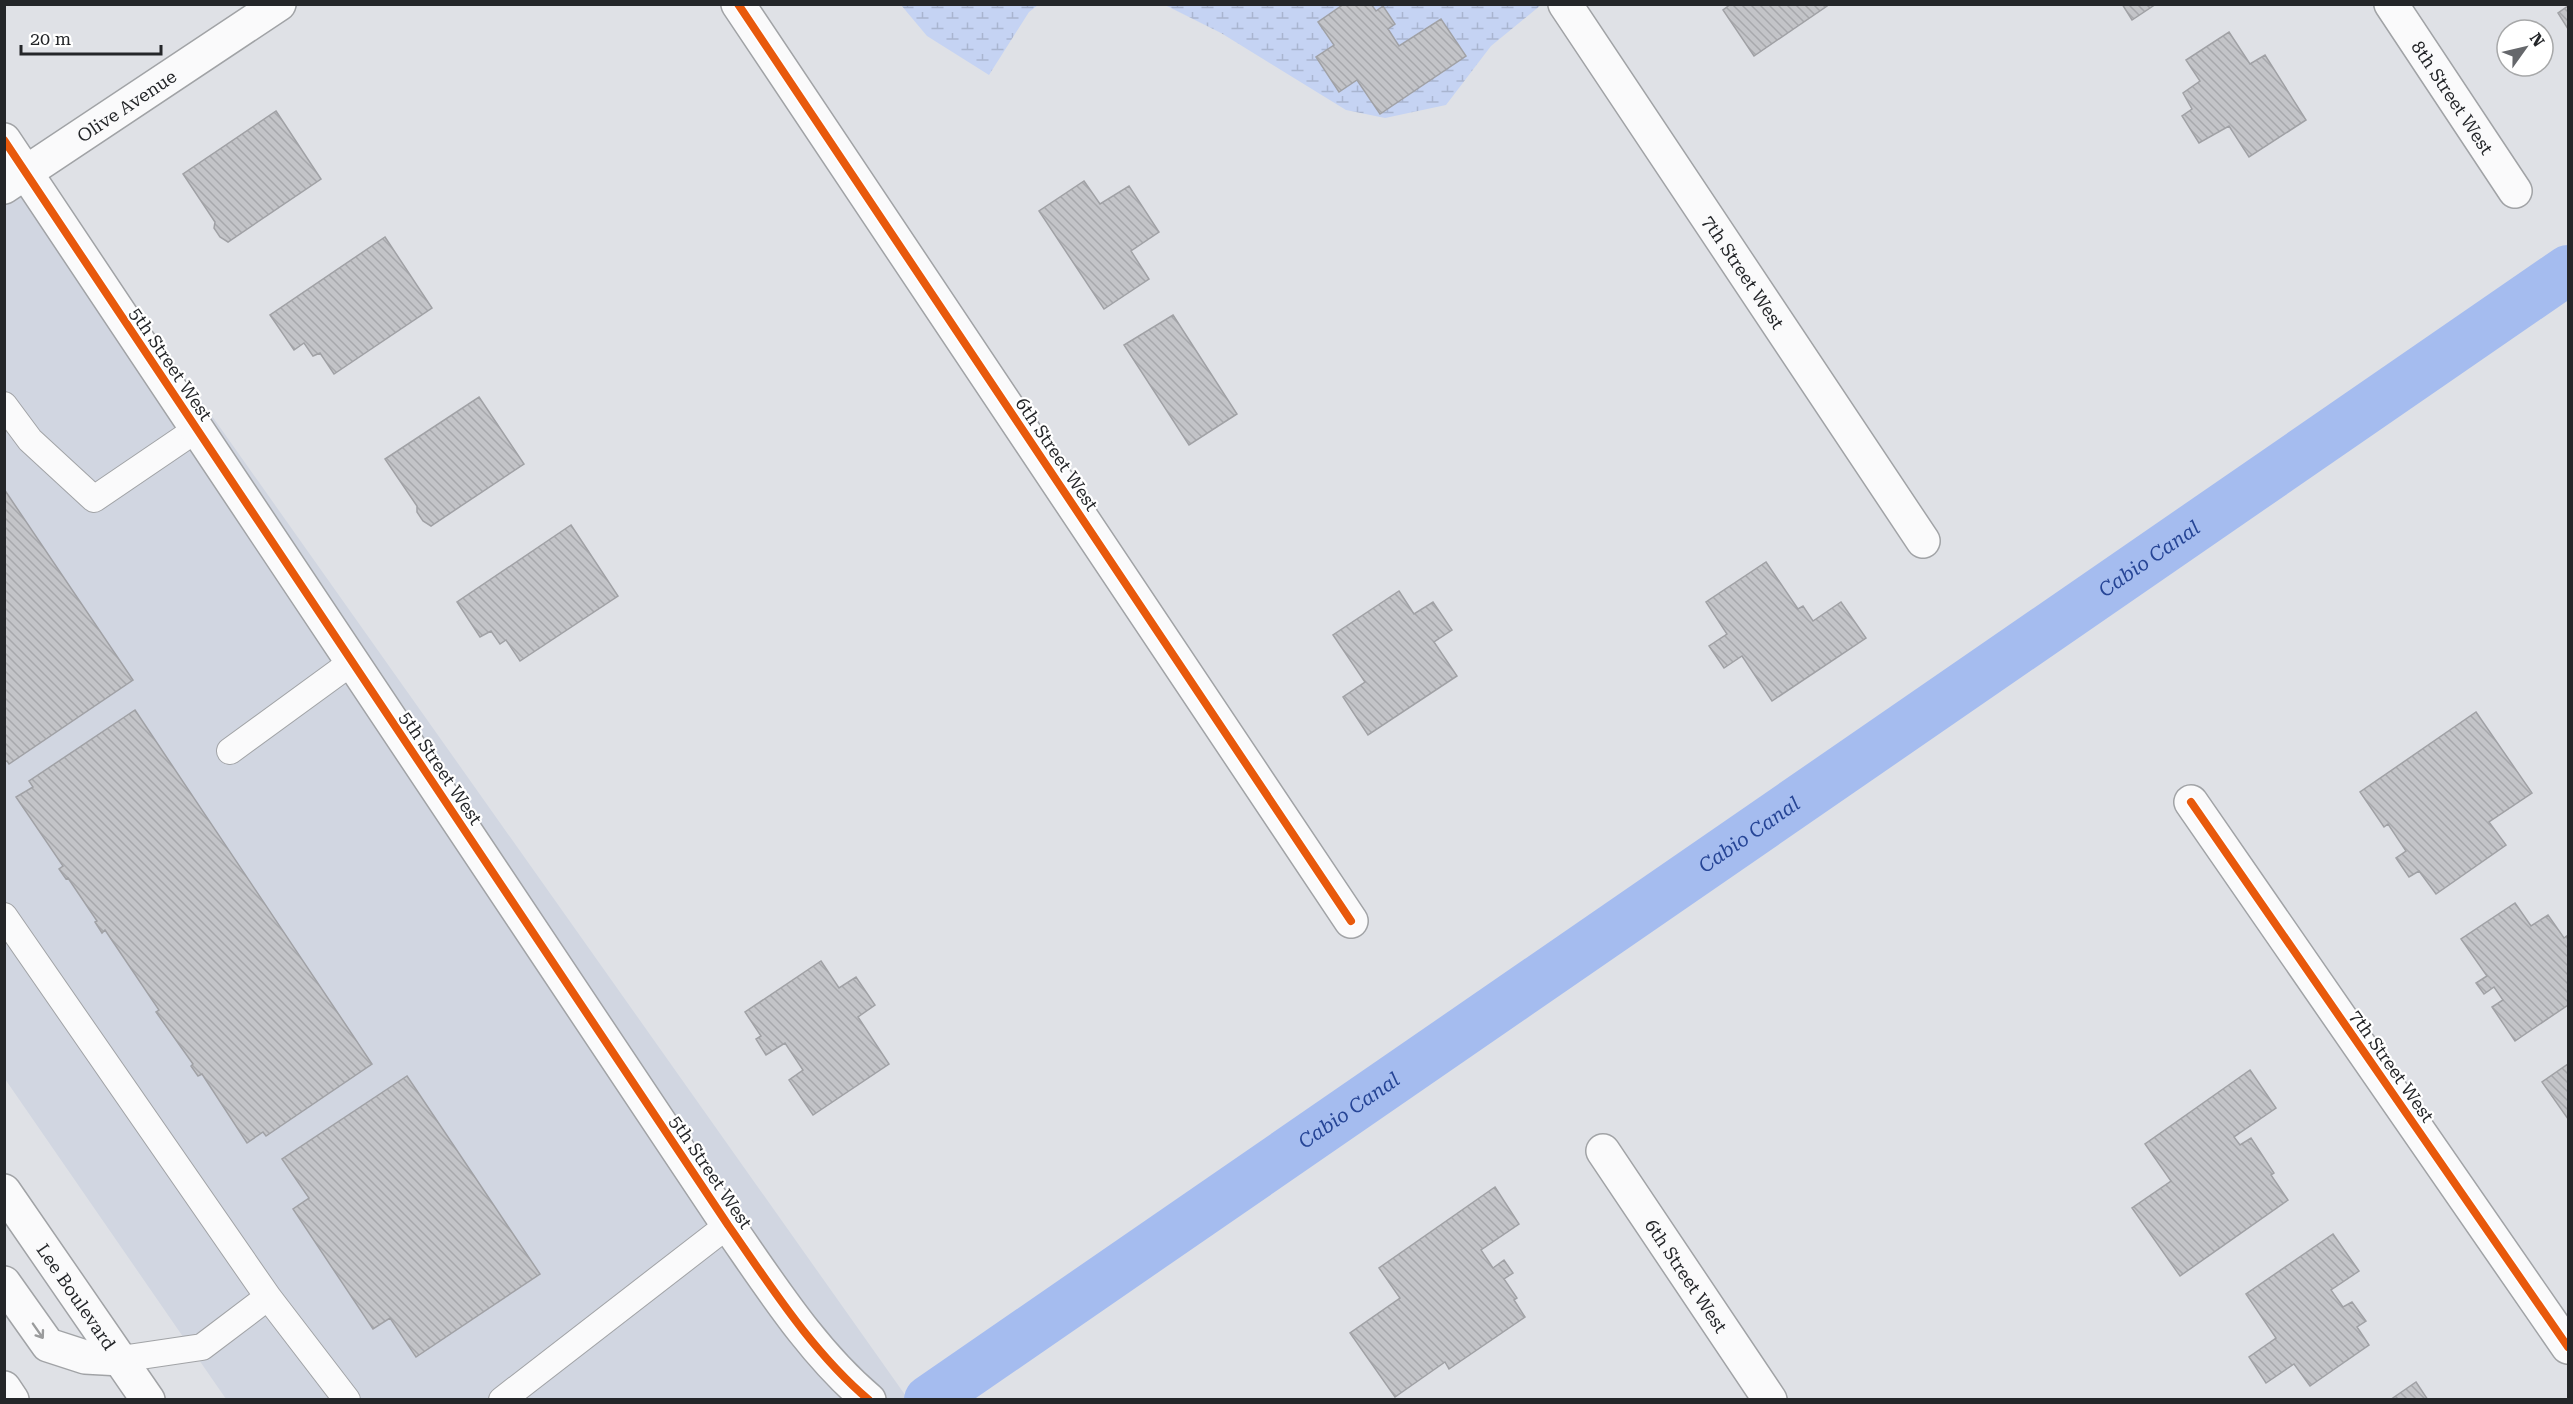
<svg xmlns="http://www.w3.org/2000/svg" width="2573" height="1404" viewBox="0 0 2573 1404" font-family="'Roboto Serif',serif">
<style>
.built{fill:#d1d6e1}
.wetland{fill:url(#wetland-marsh)}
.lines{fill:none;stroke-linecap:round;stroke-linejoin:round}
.canal{stroke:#a5bcef;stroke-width:50}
.building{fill:url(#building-back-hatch);stroke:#a0a1a5;stroke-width:1.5}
.service-casing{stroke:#a1a3a6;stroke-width:28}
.minor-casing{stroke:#a1a3a6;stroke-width:36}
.secondary-casing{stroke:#a1a3a6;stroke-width:36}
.service{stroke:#fafafb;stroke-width:26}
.minor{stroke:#fafafb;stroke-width:33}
.secondary{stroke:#fafafb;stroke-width:33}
.cycleway-casing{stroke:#fff;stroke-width:11}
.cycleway{stroke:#e8590c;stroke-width:8}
.oneway{stroke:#9a9b9c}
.labels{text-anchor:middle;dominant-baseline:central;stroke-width:4.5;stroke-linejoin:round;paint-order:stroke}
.street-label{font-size:18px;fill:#242629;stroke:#fff}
.water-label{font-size:20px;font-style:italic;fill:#264596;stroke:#fff}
</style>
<defs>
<pattern id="wetland-marsh" width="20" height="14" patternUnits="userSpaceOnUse" patternTransform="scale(1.5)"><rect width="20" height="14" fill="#c5d3f3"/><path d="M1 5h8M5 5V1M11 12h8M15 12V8" fill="none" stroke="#a9b5d0"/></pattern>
<pattern id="building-back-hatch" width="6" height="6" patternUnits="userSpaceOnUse" patternTransform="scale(1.5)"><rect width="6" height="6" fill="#c3c4c8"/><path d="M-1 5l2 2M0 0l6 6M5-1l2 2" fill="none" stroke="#a7a8ac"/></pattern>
</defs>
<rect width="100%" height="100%" fill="#dfe1e6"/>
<path class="built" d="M 4,120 L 47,183 L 908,1399 L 226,1399 L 5,1079 Z"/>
<path class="wetland" d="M 901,5 L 1038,5 L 1029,12 L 989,75 L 927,36 Z
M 1165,5 L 1541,5 L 1491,46 L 1446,105 L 1385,118 L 1346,110 L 1221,33 Z"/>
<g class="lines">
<path class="canal" id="s1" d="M 929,1400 L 2568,270"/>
</g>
<path class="building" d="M 1344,4 L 1371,4 L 1376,11 L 1383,6 L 1395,24 L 1388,29 L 1399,46 L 1441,19 L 1466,56 L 1380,114 L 1357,80 L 1339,92 L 1316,57 L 1334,45 L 1318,22 Z
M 1731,4 L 1830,4 L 1754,56 L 1723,10 Z
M 2122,4 L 2156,4 L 2132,20 Z
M 2568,6 L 2568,29 L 2558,13 Z
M 2229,32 L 2250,64 L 2265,55 L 2306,120 L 2249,157 L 2229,126 L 2199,143 L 2182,116 L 2192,109 L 2183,93 L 2200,81 L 2186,60 Z
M 276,111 L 321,179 L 228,242 L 220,237 L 214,228 L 215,222 L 183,174 Z
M 1084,181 L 1100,204 L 1129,186 L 1159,232 L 1131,251 L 1149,279 L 1104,309 L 1039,211 Z
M 385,237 L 432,308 L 334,374 L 320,353 L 313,356 L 304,343 L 294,350 L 270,315 Z
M 1173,315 L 1237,414 L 1189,445 L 1124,345 Z
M 479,397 L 524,464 L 431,526 L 423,521 L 417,512 L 417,506 L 385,459 Z
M 4,489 L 133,680 L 9,764 L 7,761 L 4,762 Z
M 571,525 L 618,596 L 520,661 L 506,640 L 500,644 L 491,631 L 480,637 L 457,602 Z
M 1766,562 L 1798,609 L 1803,606 L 1813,621 L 1841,602 L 1866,638 L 1772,701 L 1742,656 L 1724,668 L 1709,646 L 1727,634 L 1706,602 Z
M 1399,591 L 1414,614 L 1433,602 L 1452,630 L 1434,642 L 1457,676 L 1368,735 L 1343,697 L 1365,682 L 1333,635 Z
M 135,710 L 372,1064 L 266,1136 L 263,1132 L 247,1143 L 202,1074 L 198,1076 L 191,1066 L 193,1064 L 156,1012 L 159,1010 L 105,930 L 102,933 L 95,922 L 97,921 L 68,878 L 66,879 L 59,869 L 63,866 L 16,797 L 33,787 L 29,781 Z
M 2476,712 L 2532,793 L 2489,822 L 2506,845 L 2436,894 L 2419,871 L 2409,877 L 2396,858 L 2406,851 L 2388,824 L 2384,827 L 2360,792 Z
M 2515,903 L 2531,926 L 2548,915 L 2564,938 L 2568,935 L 2568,1005 L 2515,1041 L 2492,1007 L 2503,1000 L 2494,987 L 2484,994 L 2476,983 L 2487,976 L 2461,939 Z
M 821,961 L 839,988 L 856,977 L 875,1005 L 858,1017 L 889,1064 L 813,1115 L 789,1080 L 803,1070 L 785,1043 L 766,1055 L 756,1039 L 761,1036 L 745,1012 Z
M 2568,1064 L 2568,1119 L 2542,1082 Z
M 2250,1070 L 2276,1108 L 2234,1137 L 2240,1145 L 2251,1138 L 2274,1173 L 2271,1175 L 2288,1200 L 2180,1276 L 2132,1208 L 2171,1181 L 2145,1144 Z
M 407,1076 L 540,1274 L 416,1357 L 390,1318 L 373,1329 L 293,1209 L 309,1198 L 282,1159 Z
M 1495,1187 L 1519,1224 L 1481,1250 L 1493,1268 L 1504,1260 L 1513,1273 L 1504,1279 L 1517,1298 L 1514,1300 L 1525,1317 L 1449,1369 L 1445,1362 L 1395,1397 L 1350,1333 L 1400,1298 L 1379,1268 Z
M 2333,1234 L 2359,1271 L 2331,1290 L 2343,1307 L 2352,1302 L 2366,1321 L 2357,1327 L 2369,1345 L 2310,1386 L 2294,1364 L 2266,1383 L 2249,1357 L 2276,1338 L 2246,1294 Z
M 2416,1382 L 2428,1400 L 2390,1400 Z"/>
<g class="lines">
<defs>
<path id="service" d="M 4,405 L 30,440 L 94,499 L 197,429
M 230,751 L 352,662
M 4,916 L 268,1297 L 202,1347 L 121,1359
M 268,1297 L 347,1400
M 502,1400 L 728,1225"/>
<g id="minor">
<path d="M 738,4 L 1351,921"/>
<path id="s2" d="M 1565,4 L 1923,541"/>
<path id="s3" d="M 2391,4 L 2515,191"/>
<path d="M 4,140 L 728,1225 C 770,1285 812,1352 869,1400"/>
<path id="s4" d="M 4,187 L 279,4"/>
<path d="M 2191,802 L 2568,1347"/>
<path id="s5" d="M 1603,1151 L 1770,1400"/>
</g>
<g id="secondary">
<path id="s6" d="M 4,1191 L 148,1400"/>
<path d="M 4,1283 L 48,1345 L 85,1357 L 121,1359"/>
<path d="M 4,1388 L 12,1400"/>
</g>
</defs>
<use href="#service" class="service-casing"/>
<use href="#minor" class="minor-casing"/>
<use href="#secondary" class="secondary-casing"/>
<use href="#service" class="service"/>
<use href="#minor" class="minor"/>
<use href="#secondary" class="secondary"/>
<defs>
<path id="cycleway" d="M 738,4 L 1351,921
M 4,140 L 728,1225 C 770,1285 812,1352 869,1400
M 2191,802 L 2568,1347"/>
</defs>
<use href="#cycleway" class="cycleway-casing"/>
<use href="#cycleway" class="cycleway"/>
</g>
<defs><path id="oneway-shaft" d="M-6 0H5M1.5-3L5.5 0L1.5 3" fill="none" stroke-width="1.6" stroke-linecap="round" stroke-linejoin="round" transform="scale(1.5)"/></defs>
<use class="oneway" href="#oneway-shaft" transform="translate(38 1331) rotate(55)"/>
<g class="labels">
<g class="street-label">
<text stroke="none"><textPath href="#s3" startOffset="112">8th Street West</textPath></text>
<text stroke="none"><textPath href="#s4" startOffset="147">Olive Avenue</textPath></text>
<text stroke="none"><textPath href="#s2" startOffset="322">7th Street West</textPath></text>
<text transform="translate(171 364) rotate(56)">5th Street West</text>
<text transform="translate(1057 454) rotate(56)">6th Street West</text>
<text transform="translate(441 768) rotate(56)">5th Street West</text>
<text transform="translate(2392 1066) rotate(55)">7th Street West</text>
<text transform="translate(711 1172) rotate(56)">5th Street West</text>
<text stroke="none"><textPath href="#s5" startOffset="150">6th Street West</textPath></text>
<text stroke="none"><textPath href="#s6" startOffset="128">Lee Boulevard</textPath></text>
</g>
<g class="water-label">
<text stroke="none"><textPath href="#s1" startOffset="1482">Cabio Canal</textPath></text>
<text stroke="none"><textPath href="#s1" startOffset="996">Cabio Canal</textPath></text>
<text stroke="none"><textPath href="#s1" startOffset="510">Cabio Canal</textPath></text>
</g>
</g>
<rect width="2573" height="1404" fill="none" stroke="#242629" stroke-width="12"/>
<g transform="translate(2525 48) rotate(56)"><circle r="28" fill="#ffffff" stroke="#a7a8a9" stroke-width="1.5"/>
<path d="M0-4.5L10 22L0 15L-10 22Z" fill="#65676b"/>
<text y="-9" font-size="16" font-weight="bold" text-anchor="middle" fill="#242629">N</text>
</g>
<path d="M21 45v9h140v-9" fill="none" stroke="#242629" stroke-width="3"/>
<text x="30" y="45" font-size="18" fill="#242629" stroke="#ffffff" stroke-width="4.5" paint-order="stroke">20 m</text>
</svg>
